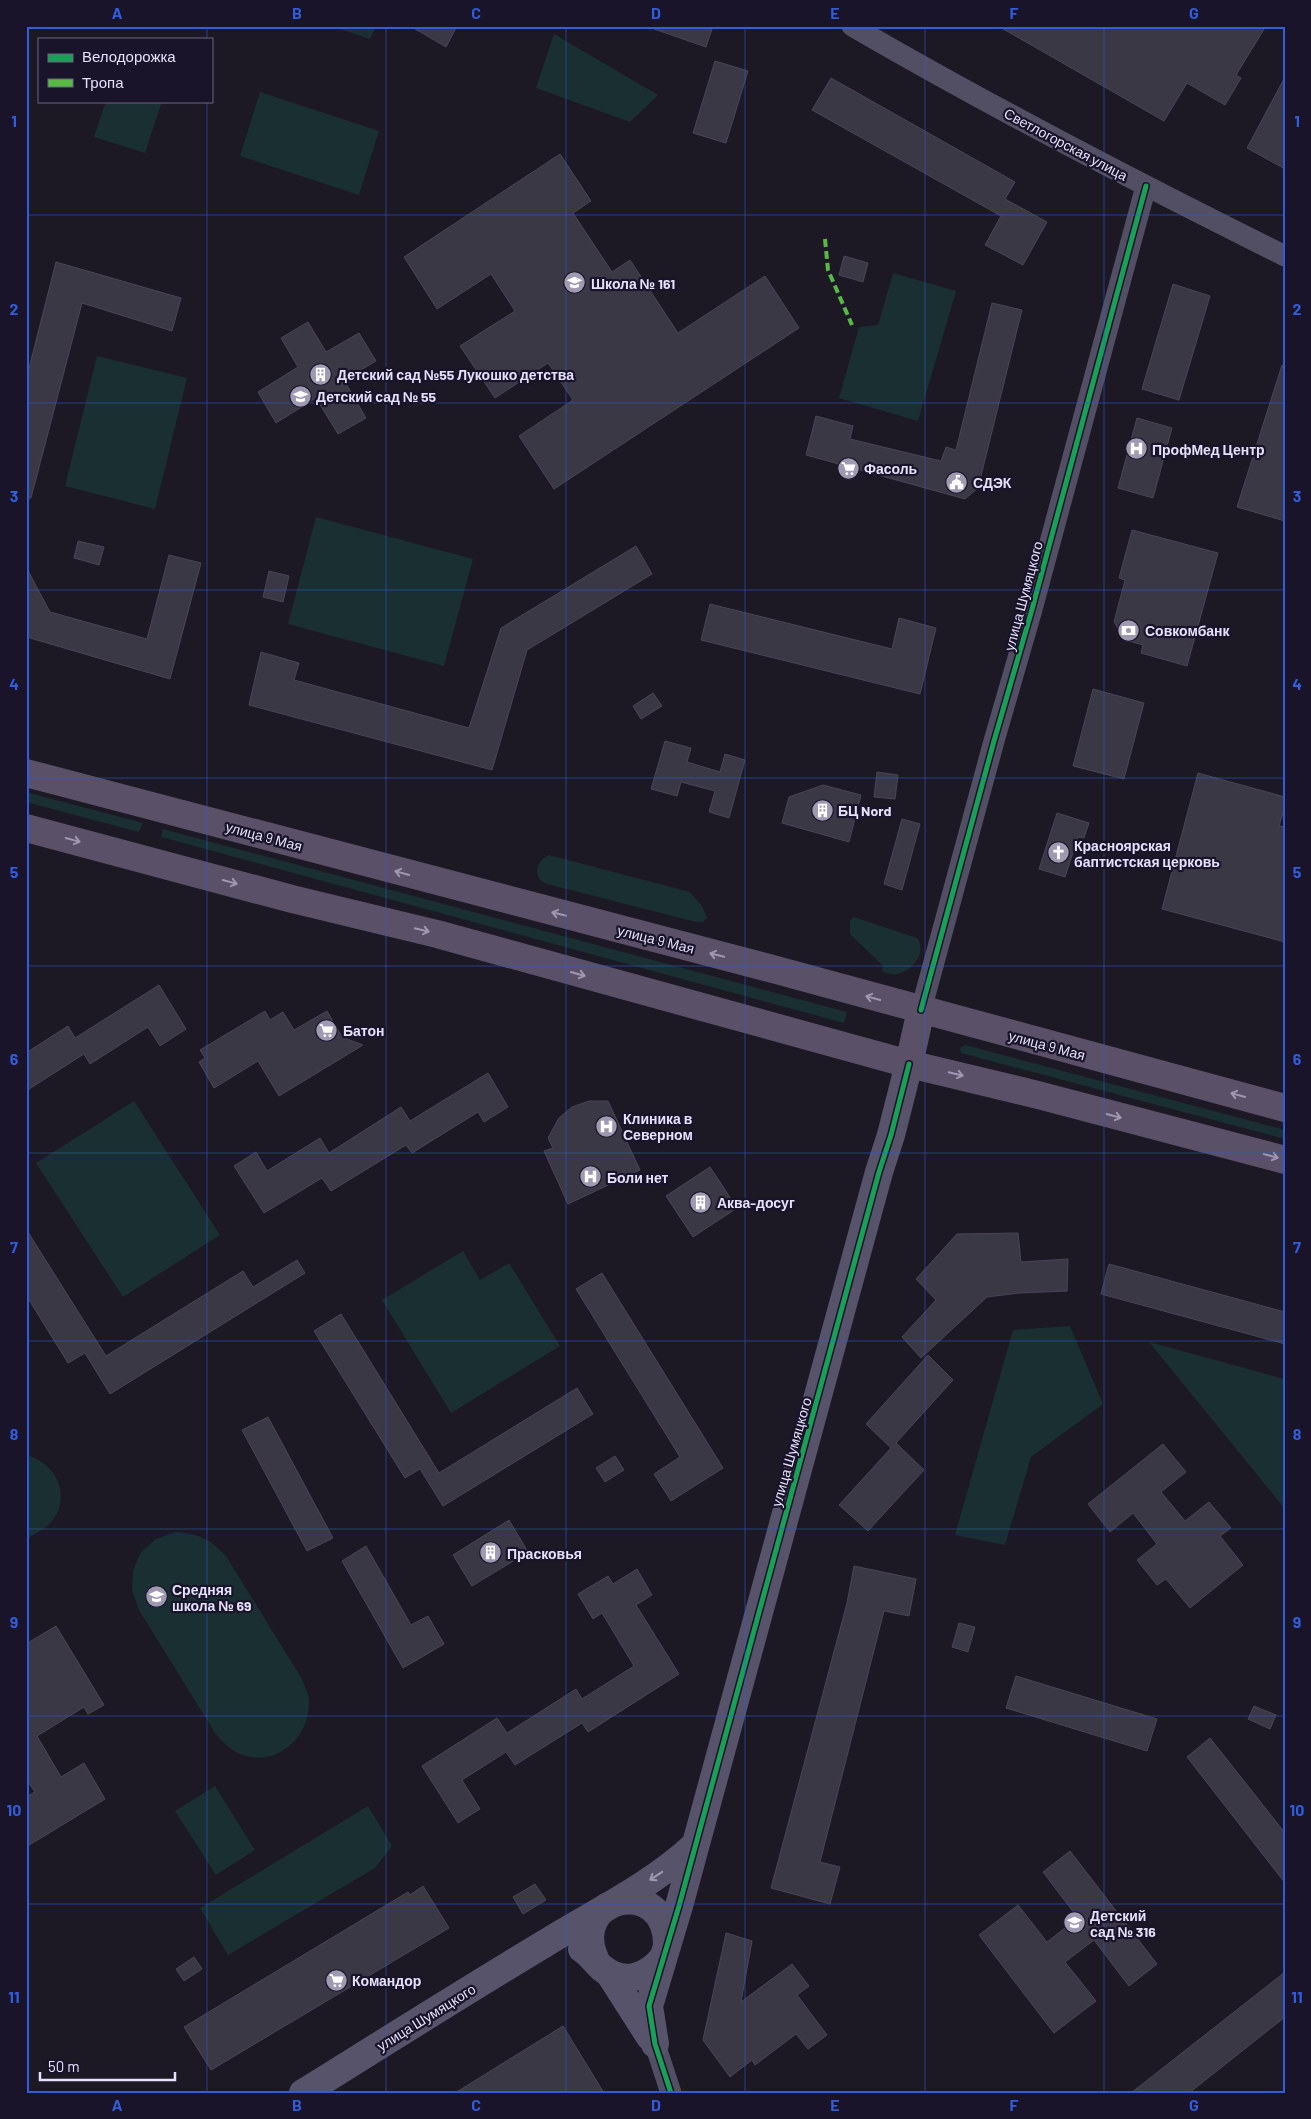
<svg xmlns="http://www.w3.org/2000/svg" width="1311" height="2119" viewBox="0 0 1311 2119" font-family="Barlow,sans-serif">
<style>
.green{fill:#192f31}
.building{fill:#3b3846;stroke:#494557}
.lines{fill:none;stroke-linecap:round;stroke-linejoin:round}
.street{stroke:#524f64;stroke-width:21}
.secondary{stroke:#56536a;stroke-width:28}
.primary{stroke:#5a5068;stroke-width:28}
.quiet{stroke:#58b947;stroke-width:4;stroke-dasharray:8 4;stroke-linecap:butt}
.cycleway-casing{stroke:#19142a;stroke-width:8}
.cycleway{stroke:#1a9f57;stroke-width:5}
.oneway{stroke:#a098b2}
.oneway2{stroke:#9e9ab3}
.grid{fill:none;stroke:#315ddc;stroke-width:1;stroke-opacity:0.55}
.labels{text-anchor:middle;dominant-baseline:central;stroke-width:4.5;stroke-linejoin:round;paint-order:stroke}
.street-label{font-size:14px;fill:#e5e0fc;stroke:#19142a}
.poi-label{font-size:14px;font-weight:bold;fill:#e5e0fc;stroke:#19142a;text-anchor:start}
.neatline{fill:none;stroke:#315ddc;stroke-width:2}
.grid-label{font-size:16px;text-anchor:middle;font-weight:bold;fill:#315ddc}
</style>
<rect width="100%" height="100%" fill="#1c1925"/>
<path class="green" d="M 330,26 L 376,26 L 370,39 Z
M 554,34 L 658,95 L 630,122 L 536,88 Z
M 260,92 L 379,131 L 359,195 L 240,156 Z
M 106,101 L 162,101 L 145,153 L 94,137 Z
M 893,273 L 956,291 L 918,421 L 839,398 L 859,327 L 878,325 Z
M 97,356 L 187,378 L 155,509 L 65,486 Z
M 316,517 L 473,559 L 444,666 L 288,624 Z
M 26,792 L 143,823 L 139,832 L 26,802 Z
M 163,829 L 847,1012 L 844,1023 L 161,837 Z
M 549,855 L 690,892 L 702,906 L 707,918 L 703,922 L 696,922 L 547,884 L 540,880 C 534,870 538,860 549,855 Z
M 854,917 L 917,938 C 930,954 905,984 882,971 L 883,966 L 850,934 L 850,921 Z
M 965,1045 L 1285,1130 L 1285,1139 L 961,1053 L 960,1048 Z
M 134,1101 L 220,1235 L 123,1297 L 36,1163 Z
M 463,1251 L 480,1280 L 509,1263 L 560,1346 L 451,1413 L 382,1300 Z
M 1070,1326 L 1103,1404 L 1031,1457 L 1005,1545 L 955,1535 L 1013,1330 Z
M 1149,1342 L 1285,1379 L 1285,1509 Z
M 26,1455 C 56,1462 72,1496 52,1521 C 45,1529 35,1534 26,1539 Z
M 175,1532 C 200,1534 209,1538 226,1556 L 302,1679 C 304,1686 309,1694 309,1701 C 310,1735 280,1765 246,1756 C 232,1752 223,1743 215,1733 L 139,1610 L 132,1590 L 133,1570 L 141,1552 L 156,1539 Z
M 215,1786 L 255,1850 L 216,1875 L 175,1811 Z
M 368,1806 L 392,1846 L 375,1868 L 228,1955 L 200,1908 Z"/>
<path class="building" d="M 410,26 L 457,26 L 446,47 Z
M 654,26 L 713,26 L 706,47 L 654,29 Z
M 998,26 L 1266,26 L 1236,75 L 1241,78 L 1225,105 L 1187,83 L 1164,121 Z
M 715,61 L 748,71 L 726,143 L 693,133 Z
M 1285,77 L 1285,169 L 1247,148 Z
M 831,78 L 1015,182 L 1005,199 L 1047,222 L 1023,265 L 985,245 L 1001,216 L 812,110 Z
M 560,154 L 591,201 L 573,213 L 612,272 L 630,260 L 678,333 L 765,276 L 799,328 L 554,489 L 519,436 L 573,400 L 548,363 L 495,398 L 460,346 L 515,311 L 491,274 L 437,309 L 404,257 Z
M 844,256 L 868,263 L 863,282 L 839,275 Z
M 56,262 L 181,298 L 172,331 L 82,303 L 31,498 L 26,498 L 26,380 Z
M 1173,284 L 1210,296 L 1179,400 L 1142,389 Z
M 992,303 L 1022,310 L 978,488 L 965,499 L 806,455 L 816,416 L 853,426 L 850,439 L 941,461 L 946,447 L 956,450 Z
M 308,322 L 326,352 L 359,333 L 376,361 L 344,380 L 366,418 L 338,434 L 316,398 L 276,423 L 258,392 L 298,367 L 281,338 Z
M 1282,365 L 1285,366 L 1285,521 L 1237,507 Z
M 1137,418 L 1172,428 L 1153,498 L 1118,488 Z
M 1132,530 L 1218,553 L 1187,666 L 1141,653 L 1143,645 L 1126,640 L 1114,622 L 1125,580 L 1119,578 Z
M 78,541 L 104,547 L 99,565 L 74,558 Z
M 636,546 L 652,574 L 527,650 L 492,770 L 249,705 L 261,652 L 299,663 L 294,680 L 469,728 L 501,628 Z
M 169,555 L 201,563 L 170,679 L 30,638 L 26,631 L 26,567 L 50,612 L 147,639 Z
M 269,571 L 289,576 L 283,602 L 263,597 Z
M 710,604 L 892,649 L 899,618 L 936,628 L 920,694 L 701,640 Z
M 1093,689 L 1144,703 L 1124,779 L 1073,766 Z
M 653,693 L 662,706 L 641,719 L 633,706 Z
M 665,741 L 691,748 L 687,762 L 720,772 L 725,754 L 745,760 L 729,818 L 709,812 L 715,791 L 681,782 L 677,796 L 651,789 Z
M 877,772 L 898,775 L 895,799 L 874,797 Z
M 1198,773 L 1285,797 L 1285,806 L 1279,826 L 1285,827 L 1285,942 L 1162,909 Z
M 823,785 L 861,795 L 849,842 L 782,823 L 789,797 Z
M 1057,813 L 1089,823 L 1084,838 L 1078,837 L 1065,877 L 1039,869 Z
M 902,819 L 920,824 L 902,890 L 884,884 Z
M 159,985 L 186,1029 L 160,1046 L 148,1027 L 90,1064 L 84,1054 L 26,1091 L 26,1053 L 68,1026 L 75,1038 Z
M 265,1011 L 270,1020 L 283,1012 L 294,1030 L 327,1011 L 342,1037 L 363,1045 L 279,1096 L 258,1061 L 214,1088 L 199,1062 L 205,1058 L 200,1050 Z
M 488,1073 L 508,1107 L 484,1122 L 478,1112 L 412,1153 L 406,1145 L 331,1191 L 322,1178 L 264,1213 L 234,1166 L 256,1152 L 267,1171 L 320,1138 L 329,1153 L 401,1107 L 410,1121 Z
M 589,1101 L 608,1101 L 640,1170 L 568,1204 L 544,1151 L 553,1148 L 548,1138 L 559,1118 L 572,1107 Z
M 710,1167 L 737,1208 L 693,1237 L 666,1196 Z
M 26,1229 L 106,1356 L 243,1271 L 253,1287 L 297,1260 L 305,1273 L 110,1394 L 85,1353 L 68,1363 L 26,1295 Z
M 1018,1233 L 1021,1262 L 1068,1259 L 1067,1291 L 1019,1293 L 987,1297 L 921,1358 L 902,1337 L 936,1300 L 916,1279 L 957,1234 Z
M 1109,1264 L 1285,1312 L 1285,1344 L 1101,1294 Z
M 602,1273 L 723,1468 L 671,1501 L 654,1474 L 680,1457 L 576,1289 Z
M 341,1314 L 439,1473 L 577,1388 L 593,1414 L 443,1506 L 420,1469 L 405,1478 L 314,1331 Z
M 928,1355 L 953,1380 L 896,1443 L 924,1470 L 868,1531 L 839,1505 L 891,1448 L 866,1424 Z
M 268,1417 L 333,1538 L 307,1551 L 242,1430 Z
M 1163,1444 L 1186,1472 L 1161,1492 L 1185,1521 L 1209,1502 L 1231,1528 L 1220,1536 L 1243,1565 L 1190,1608 L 1166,1579 L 1157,1585 L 1137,1560 L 1157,1544 L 1133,1513 L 1110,1532 L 1088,1504 Z
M 615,1456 L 624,1470 L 605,1482 L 596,1468 Z
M 509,1520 L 528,1552 L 472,1586 L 453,1555 Z
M 366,1546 L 411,1625 L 428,1616 L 444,1644 L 403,1668 L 342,1561 Z
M 854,1566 L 916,1579 L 909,1616 L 884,1611 L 820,1862 L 840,1867 L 830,1904 L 771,1888 L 847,1603 Z
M 637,1569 L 652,1595 L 636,1605 L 679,1674 L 588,1732 L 582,1723 L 515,1765 L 506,1752 L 462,1780 L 480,1809 L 458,1823 L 422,1766 L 497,1718 L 507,1733 L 576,1689 L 582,1699 L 634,1666 L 602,1613 L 593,1619 L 578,1594 L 608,1576 L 613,1584 Z
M 959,1623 L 975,1627 L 968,1652 L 952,1647 Z
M 56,1626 L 104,1705 L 88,1714 L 84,1707 L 37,1736 L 61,1777 L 84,1763 L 105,1799 L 26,1847 L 26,1797 L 35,1792 L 26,1779 L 26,1644 Z
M 1016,1676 L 1157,1719 L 1147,1751 L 1006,1708 Z
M 1254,1706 L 1276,1715 L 1270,1729 L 1248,1719 Z
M 1210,1738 L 1285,1833 L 1285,1883 L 1187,1757 Z
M 1070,1851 L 1157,1964 L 1129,1986 L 1094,1940 L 1065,1962 L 1096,2001 L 1054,2033 L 979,1935 L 1018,1905 L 1047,1942 L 1078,1918 L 1043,1872 Z
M 535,1884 L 546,1900 L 523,1914 L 513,1897 Z
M 423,1886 L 449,1928 L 211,2070 L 184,2027 L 408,1892 L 410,1895 Z
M 726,1933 L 752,1941 L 741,2002 L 792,1964 L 809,1986 L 797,1995 L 827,2035 L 808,2049 L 796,2034 L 755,2065 L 752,2060 L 730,2077 L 703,2040 Z
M 194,1957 L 202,1969 L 184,1981 L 176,1969 Z
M 1285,1972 L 1285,2017 L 1189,2093 L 1131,2093 Z
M 563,2026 L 604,2093 L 455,2093 Z"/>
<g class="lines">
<path class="street" d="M 852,26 C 993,108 1138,183 1285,256
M 921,1010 L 994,741 L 1031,613 L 1146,186
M 655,2044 L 671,2093"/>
<path class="secondary" d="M 582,1949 C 590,1954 595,1962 602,1968 C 623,1986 648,1977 663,1958
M 596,1961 C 565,1895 668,1873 667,1946
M 609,1973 L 650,2037
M 655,2044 L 649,2006 L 679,1906 L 879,1172 L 891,1135 L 909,1064
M 303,2093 C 385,2042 466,1991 549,1941 C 598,1911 652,1885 694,1846"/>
<path class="primary" d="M 26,773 L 769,968 L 1285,1108
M 26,828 L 292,899 L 437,934 L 909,1064 L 1038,1095 L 1285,1160
M 909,1064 L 921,1010"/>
<path class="quiet" d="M 825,239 L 828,270 L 852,325"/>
<defs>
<path id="cycleway" d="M 921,1010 L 994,741 L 1031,613 L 1146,186
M 671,2093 L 655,2044 L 649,2006 L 679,1906 L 879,1172 L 891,1135 L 909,1064"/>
</defs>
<use href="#cycleway" class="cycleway-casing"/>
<use href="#cycleway" class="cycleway"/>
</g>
<defs><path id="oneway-shaft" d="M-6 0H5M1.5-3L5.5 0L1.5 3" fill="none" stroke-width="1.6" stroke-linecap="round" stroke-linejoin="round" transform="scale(1.25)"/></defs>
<g class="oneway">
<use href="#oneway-shaft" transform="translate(73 840) rotate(15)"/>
<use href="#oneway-shaft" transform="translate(402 873) rotate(-165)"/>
<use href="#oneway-shaft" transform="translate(230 882) rotate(15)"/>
<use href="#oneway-shaft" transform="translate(559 914) rotate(-166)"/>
<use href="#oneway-shaft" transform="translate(422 930) rotate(14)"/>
<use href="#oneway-shaft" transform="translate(717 955) rotate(-166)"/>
<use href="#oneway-shaft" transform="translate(578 974) rotate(16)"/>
<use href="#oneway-shaft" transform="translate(873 998) rotate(-165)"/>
<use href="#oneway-shaft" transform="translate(956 1074) rotate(14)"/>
<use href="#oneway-shaft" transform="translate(1238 1095) rotate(-165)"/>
<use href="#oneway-shaft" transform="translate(1114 1116) rotate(15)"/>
<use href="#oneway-shaft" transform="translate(1271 1156) rotate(15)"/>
</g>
<use class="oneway2" href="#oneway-shaft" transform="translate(656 1876) rotate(147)"/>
<path class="grid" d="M 207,26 L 207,39M 386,26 L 386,2093M 566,26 L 566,2093M 745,26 L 745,2093M 925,26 L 925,2093M 1104,26 L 1104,2093M 207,101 L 207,2093M 26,215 L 1285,215M 26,403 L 1285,403M 26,590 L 1285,590M 26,778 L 1285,778M 26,966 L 1285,966M 26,1153 L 1285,1153M 26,1341 L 1285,1341M 26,1529 L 1285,1529M 26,1716 L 1285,1716M 26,1904 L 1285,1904"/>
<defs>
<symbol id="school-disc" viewBox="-11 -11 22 22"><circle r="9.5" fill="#9f9ab1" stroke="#19142a"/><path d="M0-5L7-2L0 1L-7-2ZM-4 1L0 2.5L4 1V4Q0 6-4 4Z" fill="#fff"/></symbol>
<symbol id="building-disc" viewBox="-11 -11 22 22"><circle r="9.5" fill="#9f9ab1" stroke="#19142a"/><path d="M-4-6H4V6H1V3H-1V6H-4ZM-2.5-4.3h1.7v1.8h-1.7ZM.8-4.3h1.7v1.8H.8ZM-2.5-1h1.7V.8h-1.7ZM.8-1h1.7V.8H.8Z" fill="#fff"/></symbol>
<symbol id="hospital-disc" viewBox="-11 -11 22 22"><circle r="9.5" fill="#9f9ab1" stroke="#19142a"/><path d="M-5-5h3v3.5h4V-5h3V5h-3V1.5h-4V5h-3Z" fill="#fff"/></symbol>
<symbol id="supermarket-disc" viewBox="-11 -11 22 22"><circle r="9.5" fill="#9f9ab1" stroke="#19142a"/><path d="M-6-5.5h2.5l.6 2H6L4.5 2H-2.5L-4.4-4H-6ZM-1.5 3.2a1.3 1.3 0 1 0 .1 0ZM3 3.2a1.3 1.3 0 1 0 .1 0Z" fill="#fff"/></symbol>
<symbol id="civic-disc" viewBox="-11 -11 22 22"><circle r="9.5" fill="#9f9ab1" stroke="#19142a"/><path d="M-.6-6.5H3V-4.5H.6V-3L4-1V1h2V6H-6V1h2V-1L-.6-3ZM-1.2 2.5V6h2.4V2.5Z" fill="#fff"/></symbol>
<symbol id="bank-disc" viewBox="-11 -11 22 22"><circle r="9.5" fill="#9f9ab1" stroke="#19142a"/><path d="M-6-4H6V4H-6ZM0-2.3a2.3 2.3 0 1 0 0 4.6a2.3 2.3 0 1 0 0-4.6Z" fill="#fff"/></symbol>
<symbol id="church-disc" viewBox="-11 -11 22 22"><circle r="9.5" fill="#9f9ab1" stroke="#19142a"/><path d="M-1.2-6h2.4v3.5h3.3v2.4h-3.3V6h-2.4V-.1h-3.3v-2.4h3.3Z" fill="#fff"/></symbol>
</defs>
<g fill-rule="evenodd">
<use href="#school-disc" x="562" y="270" width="25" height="25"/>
<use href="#building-disc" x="308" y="362" width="25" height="25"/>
<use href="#school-disc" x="288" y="384" width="25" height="25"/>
<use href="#hospital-disc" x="1124" y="436" width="25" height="25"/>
<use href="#supermarket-disc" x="836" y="456" width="25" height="25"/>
<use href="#civic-disc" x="944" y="470" width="25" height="25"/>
<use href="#bank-disc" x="1116" y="618" width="25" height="25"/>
<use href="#building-disc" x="810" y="798" width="25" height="25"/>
<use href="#church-disc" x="1046" y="840" width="25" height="25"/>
<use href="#supermarket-disc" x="314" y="1018" width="25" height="25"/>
<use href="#hospital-disc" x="594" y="1114" width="25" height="25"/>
<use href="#hospital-disc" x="578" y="1164" width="25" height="25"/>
<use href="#building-disc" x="688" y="1190" width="25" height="25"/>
<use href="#building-disc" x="478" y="1540" width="25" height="25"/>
<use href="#school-disc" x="144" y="1584" width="25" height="25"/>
<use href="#school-disc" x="1062" y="1910" width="25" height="25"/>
<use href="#supermarket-disc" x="324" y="1968" width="25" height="25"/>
</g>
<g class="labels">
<g class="street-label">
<text transform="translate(1066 144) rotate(28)">Светлогорская улица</text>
<text transform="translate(1023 596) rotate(-75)">улица Шумяцкого</text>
<text transform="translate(264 836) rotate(15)">улица 9 Мая</text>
<text transform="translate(656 939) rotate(14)">улица 9 Мая</text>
<text transform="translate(1047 1045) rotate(15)">улица 9 Мая</text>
<text transform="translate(791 1452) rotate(-74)">улица Шумяцкого</text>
<text transform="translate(426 2017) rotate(-32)">улица Шумяцкого</text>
</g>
<g class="poi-label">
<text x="591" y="283">Школа № 161</text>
<text x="337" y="374">Детский сад №55 Лукошко детства</text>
<text x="316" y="396">Детский сад № 55</text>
<text x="1152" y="449">ПрофМед Центр</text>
<text x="864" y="468">Фасоль</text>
<text x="973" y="482">СДЭК</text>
<text x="1145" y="630">Совкомбанк</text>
<text x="838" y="810">БЦ Nord</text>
<text x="1074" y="845">Красноярская<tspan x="1074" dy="16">баптистская церковь</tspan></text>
<text x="343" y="1030">Батон</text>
<text x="623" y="1118">Клиника в<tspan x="623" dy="16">Северном</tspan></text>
<text x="607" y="1177">Боли нет</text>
<text x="717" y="1202">Аква-досуг</text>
<text x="507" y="1553">Прасковья</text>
<text x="172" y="1589">Средняя<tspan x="172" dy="16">школа № 69</tspan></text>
<text x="1090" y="1915">Детский<tspan x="1090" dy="16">сад № 316</tspan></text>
<text x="352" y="1980">Командор</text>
</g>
</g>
<rect width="1311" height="2119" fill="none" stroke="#19142a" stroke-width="55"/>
<rect x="38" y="38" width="175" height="65" fill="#19142a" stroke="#6b667e"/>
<rect x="48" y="54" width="25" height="8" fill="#1a9f57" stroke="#6b667e"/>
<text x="82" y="62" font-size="15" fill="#e5e0fc">Велодорожка</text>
<rect x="48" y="79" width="25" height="8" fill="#58b947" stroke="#6b667e"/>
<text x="82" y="88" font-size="15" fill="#e5e0fc">Тропа</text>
<path d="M40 2072v8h135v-8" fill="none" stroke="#e5e0fc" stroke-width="2.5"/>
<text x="48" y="2072" font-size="15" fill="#e5e0fc" stroke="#19142a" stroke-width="4" paint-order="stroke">50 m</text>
<rect x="28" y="28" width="1256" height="2064" class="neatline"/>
<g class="grid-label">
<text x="117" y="19">A</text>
<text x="297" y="19">B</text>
<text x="476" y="19">C</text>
<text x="656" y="19">D</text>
<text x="835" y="19">E</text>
<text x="1014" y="19">F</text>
<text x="1194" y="19">G</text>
<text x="14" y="127">1</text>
<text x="1297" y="127">1</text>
<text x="14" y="315">2</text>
<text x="1297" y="315">2</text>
<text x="14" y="502">3</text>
<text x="1297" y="502">3</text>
<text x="14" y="690">4</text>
<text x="1297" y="690">4</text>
<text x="14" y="878">5</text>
<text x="1297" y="878">5</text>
<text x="14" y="1065">6</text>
<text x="1297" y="1065">6</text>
<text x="14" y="1253">7</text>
<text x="1297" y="1253">7</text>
<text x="14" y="1440">8</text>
<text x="1297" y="1440">8</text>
<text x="14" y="1628">9</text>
<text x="1297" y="1628">9</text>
<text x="14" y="1816">10</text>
<text x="1297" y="1816">10</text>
<text x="14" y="2003">11</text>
<text x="1297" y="2003">11</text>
<text x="117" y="2111">A</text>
<text x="297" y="2111">B</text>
<text x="476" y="2111">C</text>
<text x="656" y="2111">D</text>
<text x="835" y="2111">E</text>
<text x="1014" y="2111">F</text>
<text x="1194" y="2111">G</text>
</g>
</svg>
